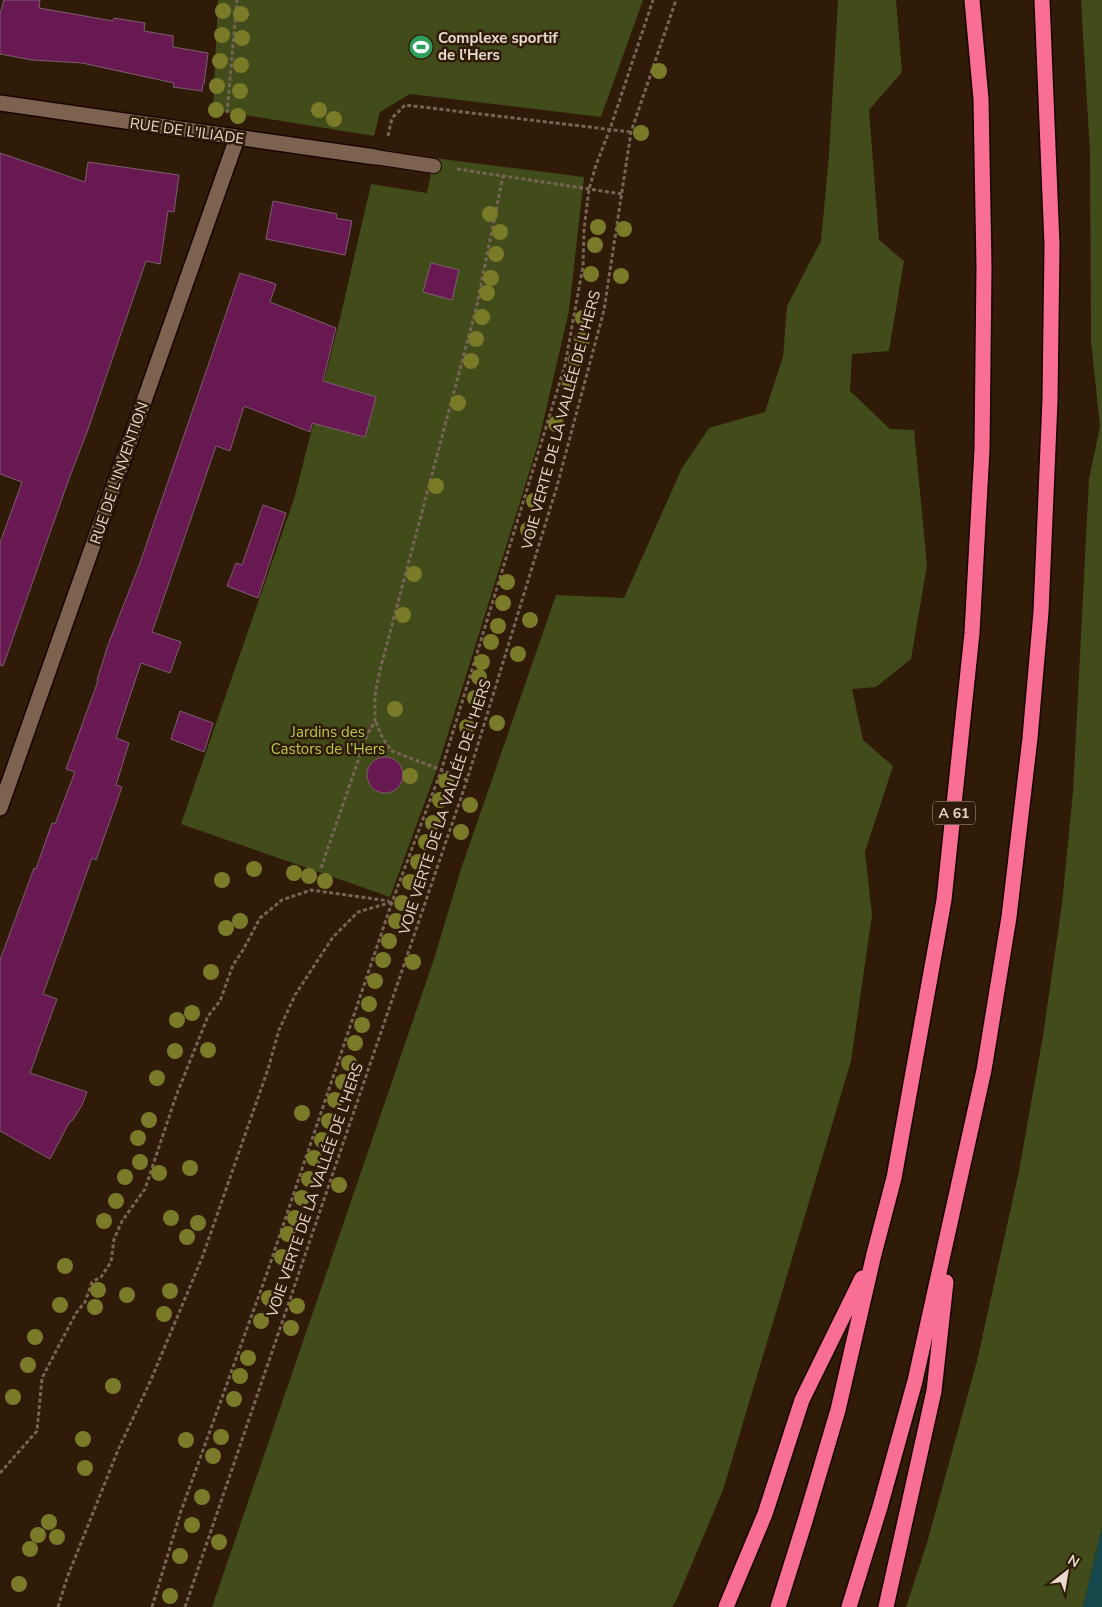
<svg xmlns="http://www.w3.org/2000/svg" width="1102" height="1607" viewBox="0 0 1102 1607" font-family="'Nunito Sans',sans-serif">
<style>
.green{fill:#424b1a}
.water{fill:#16474a}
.building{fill:#691951;stroke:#7b5e6f}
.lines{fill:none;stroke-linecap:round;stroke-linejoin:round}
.lane-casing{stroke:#170500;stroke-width:16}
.street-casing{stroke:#170500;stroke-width:18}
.highway-casing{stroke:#170500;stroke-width:18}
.path{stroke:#776455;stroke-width:3;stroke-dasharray:4 2.5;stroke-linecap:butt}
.lane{stroke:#7d634f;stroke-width:14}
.street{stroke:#7d634f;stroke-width:15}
.highway{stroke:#f96e93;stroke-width:15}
.tree{fill:#797b29}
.labels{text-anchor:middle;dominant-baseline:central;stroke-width:5;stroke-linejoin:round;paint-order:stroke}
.shield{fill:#301a08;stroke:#b2a093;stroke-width:1}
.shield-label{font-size:14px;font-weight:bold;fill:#e9dacf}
.poi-label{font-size:15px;font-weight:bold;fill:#e9dacf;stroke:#301a08;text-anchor:start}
.street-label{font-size:15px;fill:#e9dacf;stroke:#301a08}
.park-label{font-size:15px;fill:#b5cb44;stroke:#301a08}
</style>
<rect width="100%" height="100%" fill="#301a08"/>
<path class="green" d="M 218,0 L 643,0 L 601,117 L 410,94 L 380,112 L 374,136 L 213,110 Z
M 838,0 L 896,0 L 902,72 L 869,110 L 879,240 L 904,261 L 889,351 L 852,354 L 850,391 L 890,429 L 914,430 L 927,565 L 911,659 L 876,687 L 852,689 L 863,740 L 893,766 L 865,852 L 872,915 L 851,1061 L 723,1490 L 677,1599 L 672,1607 L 212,1607 L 435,956 L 461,869 L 556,595 L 624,598 L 682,468 L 709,428 L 765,412 L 783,357 L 787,306 L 821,241 L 829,155 Z
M 1081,0 L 1102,0 L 1102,1528 L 1083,1607 L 906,1607 L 927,1543 L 977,1361 L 1019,1171 L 1043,1036 L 1062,904 L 1073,792 L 1089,479 L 1100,426 L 1091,341 L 1090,153 Z
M 434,158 L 584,177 L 569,311 L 538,444 L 437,769 L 390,897 L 181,824 L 294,499 L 338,327 L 371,184 L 427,193 Z"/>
<path class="water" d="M 1102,1528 L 1102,1607 L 1083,1607 Z"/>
<path class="building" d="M 4,0 L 40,0 L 39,8 L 113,21 L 114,18 L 145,23 L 144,31 L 173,36 L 173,47 L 208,53 L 204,84 L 203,83 L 202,91 L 173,87 L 174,83 L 82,63 L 32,60 L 0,54 L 0,14 Z
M 0,153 L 85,182 L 88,162 L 179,175 L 174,212 L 168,211 L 160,264 L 146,261 L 87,432 L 70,476 L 3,666 L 0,665 L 0,543 L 22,482 L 0,474 Z
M 273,201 L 337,214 L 336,218 L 352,221 L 345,255 L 266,239 Z
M 431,263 L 459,270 L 452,300 L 423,292 Z
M 240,273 L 276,284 L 270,302 L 336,328 L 323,381 L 376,397 L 365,437 L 312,423 L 310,432 L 244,406 L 230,451 L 216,446 L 152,632 L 181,642 L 170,673 L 141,663 L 116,738 L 129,743 L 116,785 L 122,787 L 96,860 L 92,858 L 43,994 L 57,999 L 30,1073 L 87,1092 L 82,1105 L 72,1121 L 70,1121 L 50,1159 L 0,1131 L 0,960 L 34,868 L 36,869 L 52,823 L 55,824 L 75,772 L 66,769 L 98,681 L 97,680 L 108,645 L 140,563 Z
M 263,505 L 286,513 L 258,598 L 227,586 L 236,563 L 242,565 Z
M 180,711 L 213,723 L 204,752 L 171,739 Z
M367 775a18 18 0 1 1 36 0a18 18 0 1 1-36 0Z"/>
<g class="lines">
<defs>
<path id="lane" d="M 375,157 L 434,166"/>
<path id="street" d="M 0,103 L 375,157
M 0,808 L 237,138"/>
<path id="highway" d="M 726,1607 L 765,1514 L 802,1400 L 862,1278
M 778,1607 L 805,1521 L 838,1410 L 874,1254 L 894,1178 L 944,900 L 972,633 L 982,449 L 984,267 L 981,99 L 972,0
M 849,1607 L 880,1507 L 915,1381 L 984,1070 L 1009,917 L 1030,738 L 1041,612 L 1050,400 L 1052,245 L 1042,0
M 886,1607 L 934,1391 L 946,1282"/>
</defs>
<use href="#lane" class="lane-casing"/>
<use href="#street" class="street-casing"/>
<use href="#highway" class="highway-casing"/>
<path class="path" d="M 227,113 L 237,0
M 388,136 L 392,118 L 405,105 L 631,132
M 457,169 L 622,194
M 376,722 L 383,739 L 392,751 L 467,780
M 321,868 L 367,735 L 375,721 L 375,695 L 380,670 L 476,309 L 503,176
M 0,1473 L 37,1431 L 42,1378 L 76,1313 L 85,1302 L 92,1282 L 101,1277 L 111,1262 L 114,1239 L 122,1221 L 145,1189 L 176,1096 L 208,1016 L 220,1001 L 233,965 L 243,950 L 260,918 L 282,900 L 311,890 L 389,901
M 58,1607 L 67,1578 L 118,1450 L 150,1382 L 202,1258 L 268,1069 L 279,1030 L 295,995 L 333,937 L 358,912 L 392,902
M 152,1607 L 181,1511 L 267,1273 L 392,902 L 441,771 L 565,365 L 583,266 L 584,230 L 589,189 L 596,165 L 610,129 L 653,0
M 185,1607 L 467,780 L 557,486 L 604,310 L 631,132 L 676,0"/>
<use href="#lane" class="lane"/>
<use href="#street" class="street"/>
<use href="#highway" class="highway"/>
</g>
<g class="tree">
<circle cx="223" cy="11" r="8"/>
<circle cx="241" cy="14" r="8"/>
<circle cx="222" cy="35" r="8"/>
<circle cx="242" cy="38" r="8"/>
<circle cx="220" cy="61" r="8"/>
<circle cx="241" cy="65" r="8"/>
<circle cx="659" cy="71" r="8"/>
<circle cx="217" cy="86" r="8"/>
<circle cx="240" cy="91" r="8"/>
<circle cx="216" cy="110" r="8"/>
<circle cx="319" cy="110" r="8"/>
<circle cx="238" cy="116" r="8"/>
<circle cx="334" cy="119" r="8"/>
<circle cx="641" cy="133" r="8"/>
<circle cx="490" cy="214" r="8"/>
<circle cx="598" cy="227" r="8"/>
<circle cx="624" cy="229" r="8"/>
<circle cx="500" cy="232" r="8"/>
<circle cx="595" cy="245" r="8"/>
<circle cx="496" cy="254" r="8"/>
<circle cx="591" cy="274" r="8"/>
<circle cx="621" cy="276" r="8"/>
<circle cx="491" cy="278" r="8"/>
<circle cx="487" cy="293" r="8"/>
<circle cx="482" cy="317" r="8"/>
<circle cx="583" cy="318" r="8"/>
<circle cx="476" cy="339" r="8"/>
<circle cx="582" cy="340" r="8"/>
<circle cx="576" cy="360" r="8"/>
<circle cx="471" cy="361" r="8"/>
<circle cx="570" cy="384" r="8"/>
<circle cx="458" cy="403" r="8"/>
<circle cx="556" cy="424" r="8"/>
<circle cx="436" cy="486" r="8"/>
<circle cx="534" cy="501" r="8"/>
<circle cx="528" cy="530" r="8"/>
<circle cx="414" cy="574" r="8"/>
<circle cx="507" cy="582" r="8"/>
<circle cx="503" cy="603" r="8"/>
<circle cx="403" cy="615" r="8"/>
<circle cx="530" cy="620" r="8"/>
<circle cx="498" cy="626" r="8"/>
<circle cx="491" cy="642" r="8"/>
<circle cx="518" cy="654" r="8"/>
<circle cx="482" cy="662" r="8"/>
<circle cx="479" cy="677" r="8"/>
<circle cx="475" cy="698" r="8"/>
<circle cx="395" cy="709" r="8"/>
<circle cx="497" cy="723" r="8"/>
<circle cx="467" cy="727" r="8"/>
<circle cx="410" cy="776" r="8"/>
<circle cx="446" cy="781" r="8"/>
<circle cx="440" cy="800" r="8"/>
<circle cx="470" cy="805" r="8"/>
<circle cx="433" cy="823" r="8"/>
<circle cx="461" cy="832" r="8"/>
<circle cx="426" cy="842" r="8"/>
<circle cx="418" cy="862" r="8"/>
<circle cx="254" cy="869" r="8"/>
<circle cx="294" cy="873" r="8"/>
<circle cx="309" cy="876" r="8"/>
<circle cx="222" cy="880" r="8"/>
<circle cx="325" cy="881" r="8"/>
<circle cx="410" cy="882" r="8"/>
<circle cx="402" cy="903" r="8"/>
<circle cx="240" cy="921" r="8"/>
<circle cx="396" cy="921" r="8"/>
<circle cx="226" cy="928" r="8"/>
<circle cx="389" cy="941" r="8"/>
<circle cx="383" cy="960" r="8"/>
<circle cx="413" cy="962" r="8"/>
<circle cx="211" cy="972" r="8"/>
<circle cx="375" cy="981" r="8"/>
<circle cx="369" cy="1004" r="8"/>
<circle cx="192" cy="1013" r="8"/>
<circle cx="177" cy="1020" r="8"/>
<circle cx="362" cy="1025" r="8"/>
<circle cx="355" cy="1043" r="8"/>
<circle cx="208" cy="1050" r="8"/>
<circle cx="175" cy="1051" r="8"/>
<circle cx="349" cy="1063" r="8"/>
<circle cx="157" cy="1078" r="8"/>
<circle cx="343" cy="1082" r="8"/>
<circle cx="335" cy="1100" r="8"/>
<circle cx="302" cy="1113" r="8"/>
<circle cx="149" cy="1120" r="8"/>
<circle cx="329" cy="1121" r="8"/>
<circle cx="138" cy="1138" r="8"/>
<circle cx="322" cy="1140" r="8"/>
<circle cx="314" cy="1158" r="8"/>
<circle cx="140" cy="1162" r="8"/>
<circle cx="190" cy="1168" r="8"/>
<circle cx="159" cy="1173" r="8"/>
<circle cx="125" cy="1177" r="8"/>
<circle cx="309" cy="1179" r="8"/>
<circle cx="339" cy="1185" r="8"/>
<circle cx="302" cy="1198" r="8"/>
<circle cx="116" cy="1201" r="8"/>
<circle cx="171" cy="1218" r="8"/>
<circle cx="295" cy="1218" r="8"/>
<circle cx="104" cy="1221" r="8"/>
<circle cx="198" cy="1223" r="8"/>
<circle cx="288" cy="1234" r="8"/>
<circle cx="187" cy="1237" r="8"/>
<circle cx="282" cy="1257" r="8"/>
<circle cx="65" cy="1266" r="8"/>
<circle cx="98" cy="1290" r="8"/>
<circle cx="170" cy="1291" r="8"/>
<circle cx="127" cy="1295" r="8"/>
<circle cx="269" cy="1298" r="8"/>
<circle cx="60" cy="1305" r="8"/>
<circle cx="297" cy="1306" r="8"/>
<circle cx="95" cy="1307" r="8"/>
<circle cx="164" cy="1314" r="8"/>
<circle cx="261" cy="1321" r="8"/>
<circle cx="291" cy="1328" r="8"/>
<circle cx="35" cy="1337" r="8"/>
<circle cx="248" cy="1358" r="8"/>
<circle cx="28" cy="1365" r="8"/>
<circle cx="240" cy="1376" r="8"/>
<circle cx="113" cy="1386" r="8"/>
<circle cx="13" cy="1397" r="8"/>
<circle cx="234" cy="1399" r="8"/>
<circle cx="221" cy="1437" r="8"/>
<circle cx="83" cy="1439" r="8"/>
<circle cx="186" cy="1440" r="8"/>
<circle cx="213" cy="1456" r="8"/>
<circle cx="85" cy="1468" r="8"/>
<circle cx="202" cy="1497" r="8"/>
<circle cx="49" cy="1522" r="8"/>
<circle cx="192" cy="1525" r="8"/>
<circle cx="38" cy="1535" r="8"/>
<circle cx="57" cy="1537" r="8"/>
<circle cx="219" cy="1542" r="8"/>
<circle cx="30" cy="1549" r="8"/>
<circle cx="180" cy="1556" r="8"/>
<circle cx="19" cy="1584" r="8"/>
<circle cx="170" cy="1596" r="8"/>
</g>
<defs>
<symbol id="stadium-disc" viewBox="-11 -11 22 22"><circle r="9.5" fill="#2e9e5b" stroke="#301a08"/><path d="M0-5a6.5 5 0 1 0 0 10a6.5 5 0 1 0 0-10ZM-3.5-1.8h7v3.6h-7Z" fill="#fff"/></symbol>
</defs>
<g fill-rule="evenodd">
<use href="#stadium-disc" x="407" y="33" width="28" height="28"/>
</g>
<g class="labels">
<rect class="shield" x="933" y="801.5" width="42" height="23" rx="4"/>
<g class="shield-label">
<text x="954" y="813">A 61</text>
</g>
<g class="poi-label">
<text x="438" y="38">Complexe sportif<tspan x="438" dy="17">de l'Hers</tspan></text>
</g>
<g class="street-label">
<text transform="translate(187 131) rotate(8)">RUE DE L'ILIADE</text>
<text transform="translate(561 420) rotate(-75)">VOIE VERTE DE LA VALLÉE DE L'HERS</text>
<text transform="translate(119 473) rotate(-71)">RUE DE L'INVENTION</text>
<text transform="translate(445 807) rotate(-72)">VOIE VERTE DE LA VALLÉE DE L'HERS</text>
<text transform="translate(315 1190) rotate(-71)">VOIE VERTE DE LA VALLÉE DE L'HERS</text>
</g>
<g class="park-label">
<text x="328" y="732">Jardins des<tspan x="328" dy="17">Castors de l’Hers</tspan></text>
</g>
</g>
<g transform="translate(1067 1572) rotate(31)" stroke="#301a08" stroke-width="4" paint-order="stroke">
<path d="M0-4L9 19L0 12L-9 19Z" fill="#e9dacf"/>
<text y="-8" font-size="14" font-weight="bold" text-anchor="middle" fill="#e9dacf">N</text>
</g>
</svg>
